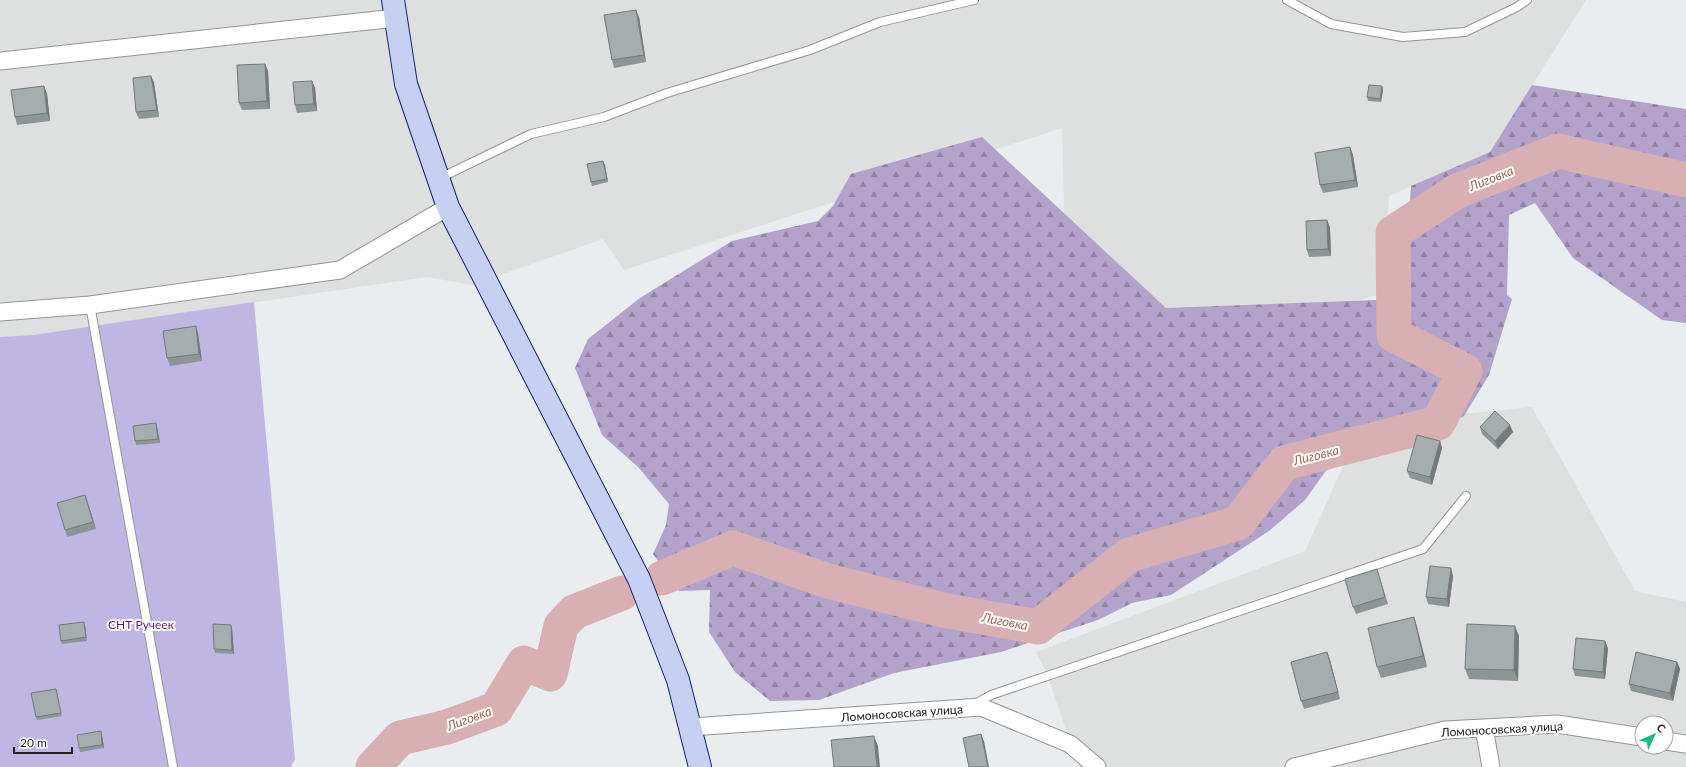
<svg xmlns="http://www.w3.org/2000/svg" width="1686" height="767" viewBox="0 0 1686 767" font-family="Lato,sans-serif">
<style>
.residential{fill:#dedfdf;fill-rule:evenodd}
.forest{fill:url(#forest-firs)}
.garden{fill:#c0b6e3}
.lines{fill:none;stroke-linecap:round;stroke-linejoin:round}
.river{stroke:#d8afb2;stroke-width:35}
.lane-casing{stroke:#959595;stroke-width:10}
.street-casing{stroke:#959595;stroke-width:19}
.secondary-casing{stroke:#13246d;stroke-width:24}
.lane{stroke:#fff;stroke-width:8}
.street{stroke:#fff;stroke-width:17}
.secondary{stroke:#c5d0f2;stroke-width:22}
.wall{fill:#8e9596}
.shaded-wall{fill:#74797a}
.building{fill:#a5adae;stroke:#74797a}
.labels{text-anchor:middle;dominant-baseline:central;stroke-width:4;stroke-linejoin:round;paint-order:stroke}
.park-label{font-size:12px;fill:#611a74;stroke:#fff}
.street-label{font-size:12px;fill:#212121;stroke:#fff}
.water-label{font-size:13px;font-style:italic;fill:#9f6555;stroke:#fff}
</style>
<defs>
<pattern id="forest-firs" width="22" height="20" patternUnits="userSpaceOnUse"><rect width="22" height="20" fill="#b3a3ca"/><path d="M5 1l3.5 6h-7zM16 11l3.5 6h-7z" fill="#9184a4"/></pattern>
</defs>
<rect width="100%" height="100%" fill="#e9edf0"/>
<path class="residential" d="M 0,0 L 1586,0 L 1490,152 L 1389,196 L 1383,294 L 1297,316 L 1067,316 L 1062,128 L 624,270 L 603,239 L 472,285 L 427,277 L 33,335 L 0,337 Z
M 1532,407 L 1635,591 L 1686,602 L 1686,767 L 1079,767 L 1046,672 L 1036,652 L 1305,551 L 1362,424 ZM 1642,723 L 1666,723 L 1666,747 L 1642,747 Z"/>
<path class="forest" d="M 1532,85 L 1686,109 L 1686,323 L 1662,320 L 1573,258 L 1535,203 L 1509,215 L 1507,295 L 1512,299 L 1489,375 L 1464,416 L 1457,420 L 1375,422 L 1350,437 L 1305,500 L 1269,531 L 1171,595 L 1132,603 L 1098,620 L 1001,652 L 894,673 L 819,700 L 770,701 L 735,672 L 709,632 L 710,590 L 679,591 L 653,554 L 666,525 L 669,504 L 638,467 L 602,435 L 575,368 L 588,339 L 640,298 L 732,241 L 818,221 L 833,206 L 851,174 L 982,137 L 1166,308 L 1403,299 L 1411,186 L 1490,152 Z"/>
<path class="garden" d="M 254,302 L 295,759 L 291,767 L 0,767 L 0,337 L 33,335 Z"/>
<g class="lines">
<path class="river" d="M 662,578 L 733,548 L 828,581 L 943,610 L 1038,627 L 1129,555 L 1238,523 L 1284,463 L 1438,423 L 1465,371 L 1394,335 L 1393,233 L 1457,191 L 1558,151 L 1686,180
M 373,767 L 400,738 L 447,727 L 496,709 L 524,663 L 550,674 L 561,626 L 574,612 L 622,593"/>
<defs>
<path id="lane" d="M 1287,0 L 1331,24 L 1403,37 L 1465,32 L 1517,7 L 1527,0
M 440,178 L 531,134 L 604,117 L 667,93 L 810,50 L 880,22 L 974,0
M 90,305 L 173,767
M 975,704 L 991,695 L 1423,549 L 1466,496"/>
<path id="street" d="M 0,61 L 396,18
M 0,312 L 90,305 L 340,270 L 448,207
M 690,727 L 981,707 L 1070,744 L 1097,767
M 1484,728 L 1491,767
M 1666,741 L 1686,744
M 1294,767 L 1445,730 L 1557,724 L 1642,737"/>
<path id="secondary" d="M 393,0 L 406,84 L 448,207 L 639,579 L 678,680 L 700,767"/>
</defs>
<use href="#lane" class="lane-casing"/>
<use href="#street" class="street-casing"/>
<use href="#secondary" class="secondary-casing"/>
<use href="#lane" class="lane"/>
<use href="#street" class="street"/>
<use href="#secondary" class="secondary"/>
</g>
<path class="wall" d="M 639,17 L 646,62 L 614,68 L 612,60 Z
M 265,64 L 268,71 L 270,109 L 242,110 L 239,103 Z
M 151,76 L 154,83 L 159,117 L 139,119 L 136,112 Z
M 312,81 L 315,88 L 317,111 L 297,113 L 295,105 Z
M 44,86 L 47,94 L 50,121 L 17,125 L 15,117 Z
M 1382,86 L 1383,90 L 1381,102 L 1368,101 L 1367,97 Z
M 1350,147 L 1353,155 L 1358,187 L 1323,193 L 1320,185 Z
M 605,165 L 608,182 L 592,186 L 591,182 Z
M 1327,220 L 1330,228 L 1331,256 L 1309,257 L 1307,250 Z
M 196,326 L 198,334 L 202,361 L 170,366 L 167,358 Z
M 156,423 L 157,427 L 160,443 L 136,445 L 135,441 Z
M 1480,427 L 1513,432 L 1498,449 L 1482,434 Z
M 1440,441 L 1442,448 L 1432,485 L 1410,478 L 1407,471 Z
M 85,495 L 96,529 L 67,537 L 65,530 Z
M 1377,569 L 1388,604 L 1356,614 L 1353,607 Z
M 1453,576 L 1449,607 L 1428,604 L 1426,597 Z
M 1414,617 L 1417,627 L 1427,667 L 1381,678 L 1377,667 Z
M 84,622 L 85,626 L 87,641 L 62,644 L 61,641 Z
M 232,628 L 234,654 L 215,653 L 214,649 Z
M 1519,636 L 1518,681 L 1469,679 L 1465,669 Z
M 1608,648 L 1605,679 L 1575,676 L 1573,669 Z
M 1330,660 L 1340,699 L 1304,709 L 1301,701 Z
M 1677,662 L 1680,669 L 1673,701 L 1631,691 L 1629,684 Z
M 56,689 L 62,716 L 37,720 L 36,717 Z
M 101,731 L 102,735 L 104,748 L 80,752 L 79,748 Z"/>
<path class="shaded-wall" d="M 636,10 L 639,17 L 646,62 L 644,55 Z
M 265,64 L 268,71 L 270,109 L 267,101 Z
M 151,76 L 154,83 L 159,117 L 157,110 Z
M 312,81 L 315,88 L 317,111 L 314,104 Z
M 44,86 L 47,94 L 50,121 L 47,113 Z
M 1382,86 L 1383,90 L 1381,102 L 1380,99 Z
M 1350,147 L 1353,155 L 1358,187 L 1355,180 Z
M 603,161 L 605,165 L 608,182 L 607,179 Z
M 1327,220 L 1330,228 L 1331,256 L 1328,249 Z
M 196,326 L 198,334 L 202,361 L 199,354 Z
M 156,423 L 157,427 L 160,443 L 158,439 Z
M 1510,425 L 1513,432 L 1498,449 L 1495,441 Z
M 1440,441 L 1442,448 L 1432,485 L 1430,477 Z
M 85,495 L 88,503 L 96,529 L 93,522 Z
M 1451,568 L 1453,576 L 1449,607 L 1447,599 Z
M 1414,617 L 1417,627 L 1427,667 L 1423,656 Z
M 84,622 L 85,626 L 87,641 L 86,637 Z
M 231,625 L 232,628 L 234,654 L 232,650 Z
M 1515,626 L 1519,636 L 1518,681 L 1514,670 Z
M 1605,641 L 1608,648 L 1605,679 L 1603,672 Z
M 1327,652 L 1330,660 L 1340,699 L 1338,692 Z
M 1677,662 L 1680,669 L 1673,701 L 1670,693 Z
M 101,731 L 102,735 L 104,748 L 102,745 Z
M 981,734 L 984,741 L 989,767 L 988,767 Z
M 874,736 L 878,746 L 880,767 L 877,767 Z"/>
<path class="building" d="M 636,10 L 644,55 L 612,60 L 604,15 Z
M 265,64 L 267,101 L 239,103 L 237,65 Z
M 151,76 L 157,110 L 136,112 L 133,78 Z
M 312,81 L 314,104 L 295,105 L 293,82 Z
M 1369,85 L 1382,86 L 1380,99 L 1367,97 Z
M 44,86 L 47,113 L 15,117 L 11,90 Z
M 1350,147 L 1355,180 L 1320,185 L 1315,153 Z
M 603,161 L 607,179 L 591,182 L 587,164 Z
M 1327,220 L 1328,249 L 1307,250 L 1306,221 Z
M 196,326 L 199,354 L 167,358 L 163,331 Z
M 1495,411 L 1510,425 L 1495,441 L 1480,427 Z
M 156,423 L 158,439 L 135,441 L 133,426 Z
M 1417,435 L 1440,441 L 1430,477 L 1407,471 Z
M 85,495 L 93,522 L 65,530 L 57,503 Z
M 1430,566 L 1451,568 L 1447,599 L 1426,597 Z
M 1377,569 L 1385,597 L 1353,607 L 1345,579 Z
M 1414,617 L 1423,656 L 1377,667 L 1368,628 Z
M 84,622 L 86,637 L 61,641 L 59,625 Z
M 213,624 L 231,625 L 232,650 L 214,649 Z
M 1467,624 L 1515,626 L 1514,670 L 1465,669 Z
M 1576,638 L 1605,641 L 1603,672 L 1573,669 Z
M 1327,652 L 1338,692 L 1301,701 L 1291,662 Z
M 1636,652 L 1677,662 L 1670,693 L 1629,684 Z
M 56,689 L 61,713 L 36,717 L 31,693 Z
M 101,731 L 102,745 L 79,748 L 77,735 Z
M 981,734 L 988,767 L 969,767 L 963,738 Z
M 874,736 L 877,767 L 834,767 L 831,740 Z"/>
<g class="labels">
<g class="park-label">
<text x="141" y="624">СНТ Ручеек</text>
</g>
<g class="street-label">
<text transform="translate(902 713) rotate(-4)">Ломоносовская улица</text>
<text transform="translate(1502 729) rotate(-3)">Ломоносовская улица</text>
</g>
<g class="water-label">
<text transform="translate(1491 178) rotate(-22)">Лиговка</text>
<text transform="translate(1316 455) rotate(-14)">Лиговка</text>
<text transform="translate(1005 621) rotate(11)">Лиговка</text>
<text transform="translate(469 718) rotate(-20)">Лиговка</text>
</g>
</g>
<g transform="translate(1654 735) rotate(46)"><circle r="19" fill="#ffffff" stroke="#a6a6a6"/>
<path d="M0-3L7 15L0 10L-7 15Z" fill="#1ab88a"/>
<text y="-6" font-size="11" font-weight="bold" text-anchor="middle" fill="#212121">С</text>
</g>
<path d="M14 747v6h58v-6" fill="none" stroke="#212121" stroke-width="2"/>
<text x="20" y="747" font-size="12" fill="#212121" stroke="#ffffff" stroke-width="3" paint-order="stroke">20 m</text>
</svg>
